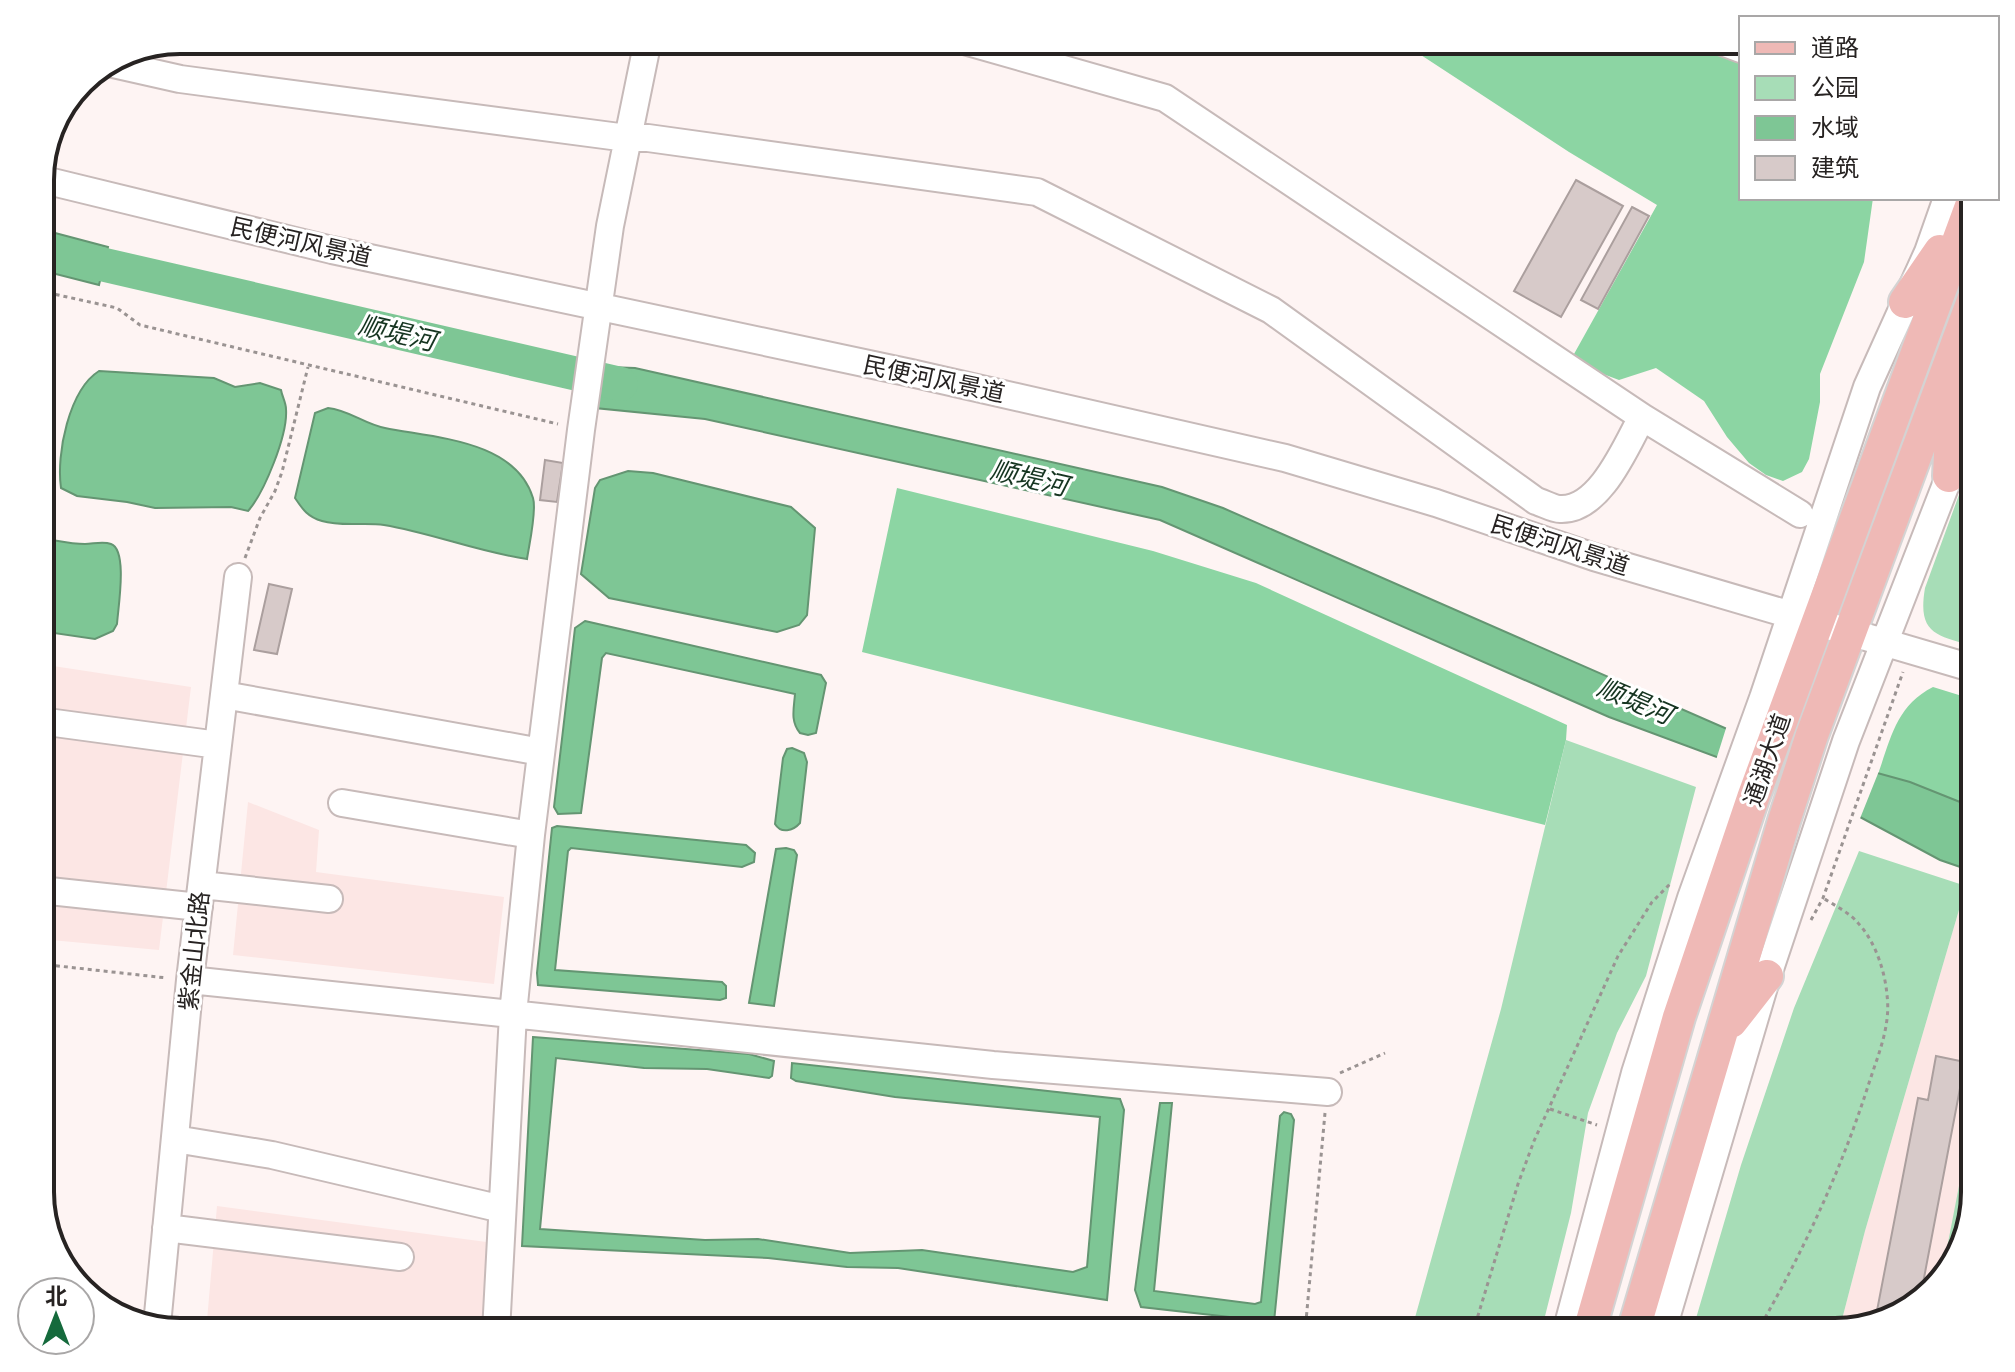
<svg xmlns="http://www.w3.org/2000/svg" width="2015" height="1372" viewBox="0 0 2015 1372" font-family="'Asap Condensed','Noto Sans SC',sans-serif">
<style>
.built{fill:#fce6e4}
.green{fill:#a7ddb7}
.forest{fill:#8cd5a3}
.water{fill:#7ec695;stroke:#649572;stroke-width:2}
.pier{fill:#fef4f3}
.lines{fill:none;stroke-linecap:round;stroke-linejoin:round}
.river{stroke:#7ec695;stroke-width:34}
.building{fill:#d7cac9;stroke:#ab9f9e;stroke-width:2}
.minor-casing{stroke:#c7bab9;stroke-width:30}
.major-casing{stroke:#d4d3d3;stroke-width:36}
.path{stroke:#9a9392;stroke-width:3;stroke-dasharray:4 4;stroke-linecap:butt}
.minor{stroke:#fff;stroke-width:26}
.major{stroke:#efb9b6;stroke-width:32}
.labels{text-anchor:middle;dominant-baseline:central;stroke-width:6;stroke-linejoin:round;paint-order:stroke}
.street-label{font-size:24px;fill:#272322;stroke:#fff}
.water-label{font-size:26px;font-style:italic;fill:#163521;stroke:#fff}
.rim{fill:none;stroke:#272322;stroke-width:4}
</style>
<rect width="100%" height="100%" fill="#fef4f3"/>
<path class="built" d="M 40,664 L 191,687 L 159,950 L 40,939 Z
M 248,802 L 319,830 L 316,872 L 504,897 L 494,984 L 233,955 Z
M 1966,886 L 1975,889 L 1975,1192 L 1951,1270 L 1904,1313 L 1839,1331 L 1865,1231 Z
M 217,1206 L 494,1243 L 490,1332 L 206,1332 Z"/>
<path class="green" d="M 1975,451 L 1975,647 C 1937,635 1917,635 1925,588 Z
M 1566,740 L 1696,787 L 1646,976 L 1617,1033 L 1588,1113 L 1571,1213 L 1541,1332 L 1411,1332 L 1501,1009 Z
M 1859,851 L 1966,886 L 1865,1231 L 1839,1331 L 1692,1332 L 1741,1165 L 1794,1008 Z
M 1975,1103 L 1975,1192 L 1951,1270 L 1941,1279 Z"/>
<path class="forest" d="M 1398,40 L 1678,40 L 1741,61 L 1741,198 L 1873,198 L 1864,262 L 1820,374 L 1820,402 L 1809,459 L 1802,472 L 1783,481 L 1766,475 L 1749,463 L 1727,437 L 1704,401 L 1656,368 L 1619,380 L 1595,371 L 1574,354 L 1657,205 L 1569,152 Z
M 897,488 L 1153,551 L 1256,583 L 1567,725 L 1566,740 L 1545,825 L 862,652 Z
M 1933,687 L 1975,700 L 1975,808 L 1911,782 L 1878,774 C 1891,738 1896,706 1933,687 Z"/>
<path class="water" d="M 40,229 L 108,247 L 99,285 L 40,270 Z
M 608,367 L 635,368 L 1162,487 L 1223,508 L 1743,736 L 1910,782 L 1975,808 L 1975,872 L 1940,860 L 1819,795 L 1609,717 L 1160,520 L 705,419 L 595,408 L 599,369 Z
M 99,371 L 214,378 L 235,387 L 260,383 L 281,390 C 282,396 286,403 286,409 C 288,435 264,493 248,511 L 231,507 L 155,508 L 127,502 L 77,496 L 61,488 C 56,454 69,390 99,371 Z
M 328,408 C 349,410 364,424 385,428 C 435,438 515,440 533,498 C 537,511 529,545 527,559 C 478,552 432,533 384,525 C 364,522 341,527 322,521 C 308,517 303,510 295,498 L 315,413 Z
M 628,471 L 653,473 L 791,507 L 815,528 L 807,615 L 799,625 L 777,632 L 609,598 L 581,574 L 595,488 L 600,480 Z
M 40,538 C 55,540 70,544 85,544 C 93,544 103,541 111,544 C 128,550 118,608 117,624 L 113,631 L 95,639 L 40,631 Z
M 585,621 L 821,675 L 826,683 L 816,733 L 808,735 L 800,733 C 790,721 794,708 795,694 L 606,653 L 602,658 L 581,813 L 558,814 L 554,807 L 575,628 Z
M 792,748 L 804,753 L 807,762 L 800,823 C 793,831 781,834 775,824 L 783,758 L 787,749 Z
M 557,826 L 746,845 L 755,853 L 754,862 L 742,867 L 571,848 L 568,851 L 555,970 L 722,982 L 726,986 L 726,998 L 720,1000 L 538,985 L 537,973 L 552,828 Z
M 786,848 L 794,850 L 797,855 L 774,1006 L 749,1003 L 776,849 Z
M 533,1037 L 749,1054 L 774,1061 L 772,1076 L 769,1078 L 707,1069 L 644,1068 L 556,1058 L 540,1229 L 705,1240 L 758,1239 L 850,1253 L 922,1250 L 1073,1272 L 1087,1267 L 1100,1117 L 895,1097 L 796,1081 L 791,1078 L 792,1063 L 1120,1099 L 1124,1110 L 1107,1300 L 898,1268 L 847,1267 L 768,1258 L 522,1246 Z
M 1160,1103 L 1172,1103 L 1154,1291 L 1255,1304 L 1261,1302 L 1280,1116 L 1284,1112 L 1291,1114 L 1294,1120 L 1274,1322 L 1141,1307 L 1135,1290 Z"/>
<path class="pier" d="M 1727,725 L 1744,732 L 1879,771 L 1859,821 L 1818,799 L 1716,760 Z"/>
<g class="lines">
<path class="river" d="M 40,250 L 621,384"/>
</g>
<path class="building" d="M 1576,180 L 1623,206 L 1561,317 L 1514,291 Z
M 1632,207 L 1649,216 L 1598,309 L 1581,300 Z
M 545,460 L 563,463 L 557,502 L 540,500 Z
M 269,584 L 292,589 L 277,654 L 254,650 Z
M 1936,1056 L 1965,1062 L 1920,1299 L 1904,1313 L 1875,1321 L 1918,1098 L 1928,1100 Z"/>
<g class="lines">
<defs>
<path id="minor" d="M 961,40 L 1165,98 L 1642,417
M 1717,40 L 1741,49
M 109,63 L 180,79 L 627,138 L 648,138 L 1037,192 L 1271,310 L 1536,501 C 1543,503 1553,509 1560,509 C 1600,511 1626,446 1642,417 L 1800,514
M 40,179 L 332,250 L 911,373 L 1285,458 L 1436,503 L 1594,557 L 1975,669
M 224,695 L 541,752
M 40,721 L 218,745
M 342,803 L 531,835
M 202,885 L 329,899
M 40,890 L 199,907
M 190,980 L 993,1065 L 1328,1092
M 175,1139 L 272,1155 L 502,1209
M 166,1228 L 400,1257
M 157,1325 L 190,980 L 238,577
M 496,1332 L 513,1014 L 531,835 L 581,430 L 610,226 L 648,40
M 1566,1332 L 1635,1073 L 1691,898 L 1763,698 L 1867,387 L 1928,252 L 1947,198
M 1662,1332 L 1764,987 L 1846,741 L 1975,410"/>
<path id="major" d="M 1905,302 L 1940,251
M 1949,476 L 1954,371
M 1731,1022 L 1767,976
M 1589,1332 L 1679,1017 L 1753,798 L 1974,198
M 1633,1332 L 1784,821 L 1812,735 L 1975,295"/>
</defs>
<use href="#minor" class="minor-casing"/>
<use href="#major" class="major-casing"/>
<path class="path" d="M 168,52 L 170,42
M 40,291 L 117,308 L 140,325 L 558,424
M 1963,503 L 1975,505
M 245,558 L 260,518 L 275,491 L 282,472 L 308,367
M 1811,920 L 1823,898 L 1903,672
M 40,964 L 167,978
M 1340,1073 L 1385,1053
M 1550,1109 L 1597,1125
M 1305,1332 L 1325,1113
M 1473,1332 L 1518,1184 L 1534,1141 L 1618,956 L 1652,902 L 1671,883
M 1757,1332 C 1803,1252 1841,1171 1869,1083 C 1878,1055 1891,1026 1887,995 C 1885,971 1875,941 1858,923 C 1850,913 1834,905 1823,898"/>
<use href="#minor" class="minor"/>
<use href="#major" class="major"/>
</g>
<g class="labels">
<g class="street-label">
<text transform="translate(301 242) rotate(13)">民便河风景道</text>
<text transform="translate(934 379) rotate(12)">民便河风景道</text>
<text transform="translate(1560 545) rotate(18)">民便河风景道</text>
<text transform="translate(1767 760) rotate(-71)">通湖大道</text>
<text transform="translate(194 951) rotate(-84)">紫金山北路</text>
</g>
<g class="water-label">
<text transform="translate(397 333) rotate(13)">顺堤河</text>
<text transform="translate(1029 478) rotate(13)">顺堤河</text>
<text transform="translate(1635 701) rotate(23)">顺堤河</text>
</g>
</g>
<path d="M0 0H2015V1372H0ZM180 54H1835A126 126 0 0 1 1961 180V1192A126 126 0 0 1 1835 1318H180A126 126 0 0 1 54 1192V180A126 126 0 0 1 180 54Z" fill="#fff" fill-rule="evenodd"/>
<path class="rim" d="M180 54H1835A126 126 0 0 1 1961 180V1192A126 126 0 0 1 1835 1318H180A126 126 0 0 1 54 1192V180A126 126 0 0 1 180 54Z"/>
<rect x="1739" y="16" width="260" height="184" fill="#ffffff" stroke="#a9a7a7" stroke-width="2"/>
<rect x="1755" y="42" width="40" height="12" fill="#efb9b6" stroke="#a9a7a7" stroke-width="2"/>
<text x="1811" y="56" font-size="24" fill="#272322">道路</text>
<rect x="1755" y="76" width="40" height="24" fill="#a7ddb7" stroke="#a9a7a7" stroke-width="2"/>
<text x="1811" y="96" font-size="24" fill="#272322">公园</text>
<rect x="1755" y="116" width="40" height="24" fill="#7ec695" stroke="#a9a7a7" stroke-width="2"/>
<text x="1811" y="136" font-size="24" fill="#272322">水域</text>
<rect x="1755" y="156" width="40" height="24" fill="#d7cac9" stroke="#a9a7a7" stroke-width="2"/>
<text x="1811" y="176" font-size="24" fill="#272322">建筑</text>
<g transform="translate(56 1316)"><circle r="38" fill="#ffffff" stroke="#a9a7a7" stroke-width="2"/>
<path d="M0-6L14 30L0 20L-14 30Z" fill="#156a3c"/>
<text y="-12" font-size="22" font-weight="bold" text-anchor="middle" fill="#272322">北</text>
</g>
</svg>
